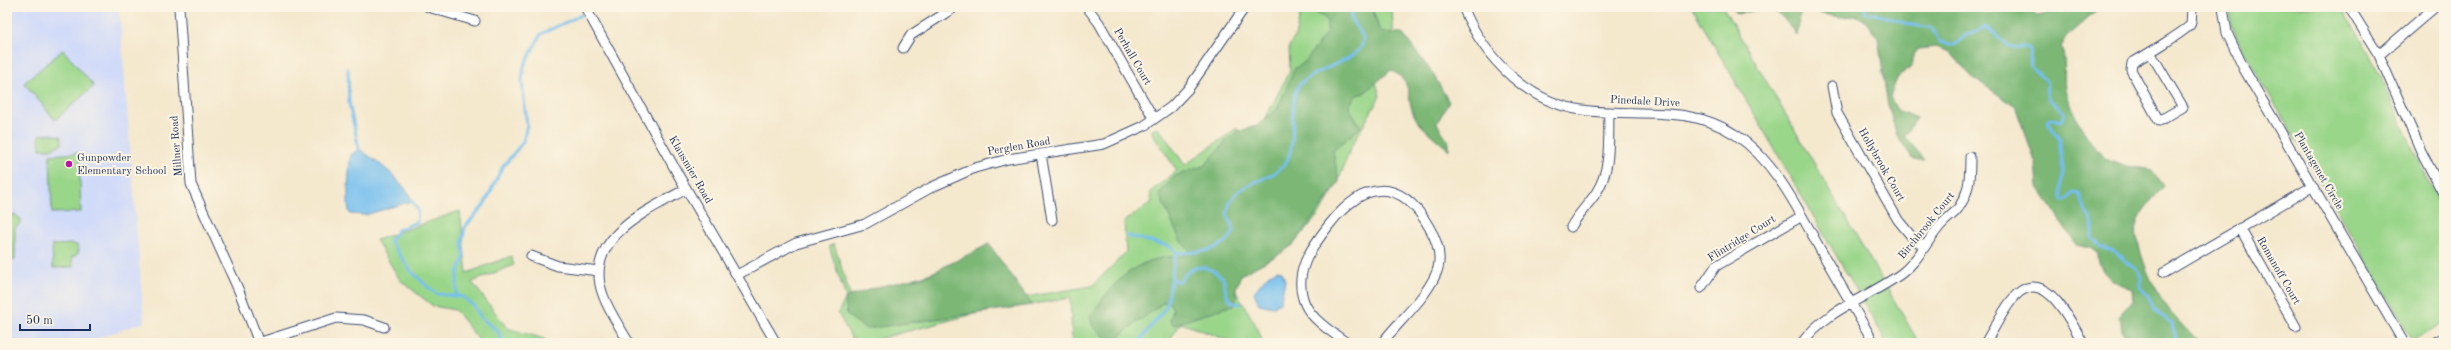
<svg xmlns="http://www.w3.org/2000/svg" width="2451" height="350" viewBox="0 0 2451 350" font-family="'Old Standard TT',serif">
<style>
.built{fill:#d0daf9}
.green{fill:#9ad68a;stroke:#5a8274}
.forest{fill:#7bb776;stroke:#4b736a}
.water{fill:#76bfef;stroke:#4877a6}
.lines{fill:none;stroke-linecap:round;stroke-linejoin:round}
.stream{stroke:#76bfef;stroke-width:3}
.minor-casing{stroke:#3c4b6f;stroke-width:11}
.minor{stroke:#fff;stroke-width:9}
.poi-dot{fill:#b5179e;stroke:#fcf5e5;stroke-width:1.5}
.labels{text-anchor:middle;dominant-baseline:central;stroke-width:4;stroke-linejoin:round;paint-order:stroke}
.street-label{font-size:11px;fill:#1b2f5e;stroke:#fcf5e5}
.poi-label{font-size:11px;fill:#1b2f5e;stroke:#fcf5e5;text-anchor:start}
</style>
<rect width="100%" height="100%" fill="#fcf5e5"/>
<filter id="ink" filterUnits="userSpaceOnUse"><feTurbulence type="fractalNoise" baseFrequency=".025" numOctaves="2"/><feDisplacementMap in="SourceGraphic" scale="8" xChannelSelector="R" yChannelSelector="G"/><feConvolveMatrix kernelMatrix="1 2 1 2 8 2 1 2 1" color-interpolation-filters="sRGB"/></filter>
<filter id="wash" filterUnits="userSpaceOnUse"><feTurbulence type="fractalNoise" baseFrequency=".012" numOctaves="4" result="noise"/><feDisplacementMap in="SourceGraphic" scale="16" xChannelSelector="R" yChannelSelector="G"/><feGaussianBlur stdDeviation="0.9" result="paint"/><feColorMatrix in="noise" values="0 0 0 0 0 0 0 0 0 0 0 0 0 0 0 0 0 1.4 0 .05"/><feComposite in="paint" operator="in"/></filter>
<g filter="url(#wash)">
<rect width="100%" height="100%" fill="#f4e8cd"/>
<path class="built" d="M 7,7 L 119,7 L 144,322 L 84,343 L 7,343 Z"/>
<path class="green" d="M 1302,7 L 1392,7 L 1394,44 L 1372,69 L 1380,96 L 1350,149 L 1337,185 L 1320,213 L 1292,246 L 1259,262 L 1240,276 L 1235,290 L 1257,327 L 1263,343 L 1235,343 L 1181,323 L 1168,343 L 1076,343 L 1072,337 L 1070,298 L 974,314 L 866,342 L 852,339 L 838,313 L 846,298 L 829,246 L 834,244 L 851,298 L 977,259 L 1025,297 L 1092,286 L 1126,252 L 1124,222 L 1152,202 L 1150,192 L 1177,171 L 1151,131 L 1158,127 L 1185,165 L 1237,128 L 1251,147 L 1290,70 L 1289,46 L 1295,37 Z
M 1692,7 L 1723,7 L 1919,343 L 1887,343 Z
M 2230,7 L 2340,7 L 2357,32 L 2374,63 L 2424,173 L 2444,209 L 2444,322 L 2413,341 L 2238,41 L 2230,20 Z
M 63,50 L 94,86 L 55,120 L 24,83 Z
M 51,134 L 61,136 L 62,144 L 50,149 L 40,149 L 39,135 Z
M 79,153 L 81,212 L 52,213 L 50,155 Z
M 460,211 L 467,273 L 511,256 L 514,265 L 472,282 L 507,328 L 545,339 L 547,343 L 481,343 L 455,310 L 433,306 L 400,280 L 376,240 Z
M 12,215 L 16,215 L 21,219 L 20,224 L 15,227 L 15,259 L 7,263 L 7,220 Z
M 72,244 L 77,245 L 79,250 L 77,255 L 72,257 L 73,267 L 53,268 L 52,245 Z"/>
<path class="forest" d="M 1308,7 L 1372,7 L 1380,32 L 1402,33 L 1433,74 L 1449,102 L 1437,123 L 1449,143 L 1449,150 C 1440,142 1420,127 1415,117 C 1405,98 1415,83 1391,70 L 1364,93 L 1355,96 L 1349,107 L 1361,127 L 1333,151 L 1339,182 L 1298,239 L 1285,251 L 1241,275 L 1236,288 L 1236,304 L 1173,325 L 1170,321 L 1173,310 L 1170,303 L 1164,302 L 1118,337 L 1109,340 L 1093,327 L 1090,316 C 1116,280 1135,256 1183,256 L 1189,250 L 1180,240 L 1159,194 L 1173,177 L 1205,165 L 1228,139 L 1237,132 L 1258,125 L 1277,109 L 1295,68 L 1304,63 L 1327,32 L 1327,20 Z
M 1733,7 L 2029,7 L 2037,16 L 2051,13 L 2062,7 L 2100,7 L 2067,36 L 2061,47 C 2067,61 2063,74 2065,89 C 2069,108 2093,153 2110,161 C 2122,167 2140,167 2152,170 L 2164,186 C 2154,198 2140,211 2136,226 C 2134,231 2137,237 2138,241 C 2146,280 2170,320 2203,343 L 2127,343 L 2122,332 L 2121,321 L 2117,318 L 2133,300 L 2132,289 C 2115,283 2098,275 2098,253 L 2091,248 L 2076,245 L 2038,186 L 2036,164 L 2015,106 L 1971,76 L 1950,52 L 1936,47 L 1919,49 L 1913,54 C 1914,71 1909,67 1899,76 C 1895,81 1893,91 1890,97 L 1897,110 L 1917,118 L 1904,136 L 1925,160 L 1914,160 L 1897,136 L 1887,101 L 1878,38 L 1865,21 L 1858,16 L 1839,17 L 1801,10 L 1796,35 C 1776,5 1771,7 1737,14 Z
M 989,244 L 1032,305 L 866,329 L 847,315 L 845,298 L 877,287 L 926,276 Z"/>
<path class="water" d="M 359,149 C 374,159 407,183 412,201 L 365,215 L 350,214 C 346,208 349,164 351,155 Z
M 1277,270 L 1282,271 L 1285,281 L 1280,303 L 1273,307 L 1259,304 L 1254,292 L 1267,276 Z"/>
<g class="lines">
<path class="stream" d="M 1865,7 L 1865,13 C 1889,14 1907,28 1931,27 L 1940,42 L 1955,45 L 1966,35 L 1986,27 L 2011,47 L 2025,47 L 2029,49 L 2031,67 L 2047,82 C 2044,105 2055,99 2064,113 L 2061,121 L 2051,119 L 2048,123 L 2060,139 C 2059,150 2062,157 2063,168 C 2064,179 2058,188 2063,200 L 2066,200 L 2073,193 L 2079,194 L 2084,209 L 2092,221 L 2092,238 L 2102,248 L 2114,251 L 2137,270 L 2141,278 L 2141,288 L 2149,297 L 2154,310 L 2172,324 L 2177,343
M 348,69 L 349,103 L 359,149
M 412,201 L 418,210 L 417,222 L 398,230 L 390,241 L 411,271 L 430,289 L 437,294 L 463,297 L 474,306 L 481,318 L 499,332 L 501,339 L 510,343
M 1128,236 L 1169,246 L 1179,253
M 464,255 L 462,243 L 465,227 L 484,205 L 502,168 L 523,142 L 527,125 L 522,81 L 524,66 L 541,34 L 581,15
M 1172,279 L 1179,282 C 1192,263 1206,263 1223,278 C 1227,291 1224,303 1240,304
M 456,296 L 458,273 L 464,257
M 1138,343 L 1167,306 L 1175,256 L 1179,253 C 1200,252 1222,252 1234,232 L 1227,214 C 1232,179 1265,186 1284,165 C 1299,147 1288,104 1297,88 C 1307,70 1361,61 1363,42 C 1364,32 1354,27 1351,18 L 1354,7"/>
</g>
</g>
<g filter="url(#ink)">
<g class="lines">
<defs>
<path id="minor" d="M 179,7 L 191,184 L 239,291 L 259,343
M 428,7 L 475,21
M 585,7 L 680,178 L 776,343
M 1087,7 L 1099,23 L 1154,119
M 1463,7 C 1485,60 1530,106 1590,111 C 1641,116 1691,105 1736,135 C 1775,161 1798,209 1820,249 C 1838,280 1856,312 1874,343
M 2223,7 L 2227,33 L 2244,69 L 2404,343
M 2349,7 L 2379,55 L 2421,151 L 2444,195
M 903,48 L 911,35 L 955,7
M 2150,52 L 2183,107 L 2159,121 L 2131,70 L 2132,63 C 2141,58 2187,30 2190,25 C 2193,20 2190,12 2193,7
M 2379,55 L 2435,7
M 1832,86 L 1837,113 L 1898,220 L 1912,237 L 1924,247
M 1041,154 L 1052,220
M 1571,227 C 1578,214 1588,205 1596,193 C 1612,169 1608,138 1609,112
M 2240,228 L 2296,327
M 531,256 L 558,266 L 599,271
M 2164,273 L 2313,186
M 737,275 L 796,243 L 865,224 L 932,187 L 975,168 L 1008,159 L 1104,144 L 1144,126 L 1171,107 L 1188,89 L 1245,7
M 1701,288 L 1716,266 L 1802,216
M 258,343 L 336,318 L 364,320 L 384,327
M 629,343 C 620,327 609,312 603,295 C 582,238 647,211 686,189
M 1347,343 C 1333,333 1312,320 1305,304 C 1292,273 1311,248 1329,225 C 1363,182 1399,175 1429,227 C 1438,242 1443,260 1435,276 C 1423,301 1399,321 1382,343
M 1802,343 C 1826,309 1870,297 1902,273 C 1918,261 1927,241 1940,226 C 1945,220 1951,216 1956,211 C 1970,194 1970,177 1970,157
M 1985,343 C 1994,329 2001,314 2011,301 C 2042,260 2070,320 2083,343
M 2435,343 L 2444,337"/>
</defs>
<use href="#minor" class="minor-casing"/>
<use href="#minor" class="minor"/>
</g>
</g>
<circle class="poi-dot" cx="69" cy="164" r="4"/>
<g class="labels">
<g class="street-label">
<text transform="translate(1132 57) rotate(60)">Perhall Court</text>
<text transform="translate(1645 102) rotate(3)">Pinedale Drive</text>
<text transform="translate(177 146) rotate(-94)">Millner Road</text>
<text transform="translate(1019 147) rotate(-10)">Perglen Road</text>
<text transform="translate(1881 165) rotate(60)">Hollybrook Court</text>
<text transform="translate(690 170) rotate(60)">Klausmier Road</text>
<text transform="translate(2318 171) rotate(60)">Plantagenet Circle</text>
<text transform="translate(1927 226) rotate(-51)">Birchbrook Court</text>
<text transform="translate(1742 239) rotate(-32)">Flintridge Court</text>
<text transform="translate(2278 271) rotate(60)">Romanoff Court</text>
</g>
<g class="poi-label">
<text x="77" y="158">Gunpowder<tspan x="77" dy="13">Elementary School</tspan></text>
</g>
</g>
<rect width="2451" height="350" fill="none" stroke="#fcf5e5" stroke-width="24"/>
<path d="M20 324v6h70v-6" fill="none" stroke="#1b2f5e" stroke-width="2"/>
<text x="26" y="324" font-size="12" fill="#1b2f5e" stroke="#fcf5e5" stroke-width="3" paint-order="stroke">50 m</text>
</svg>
